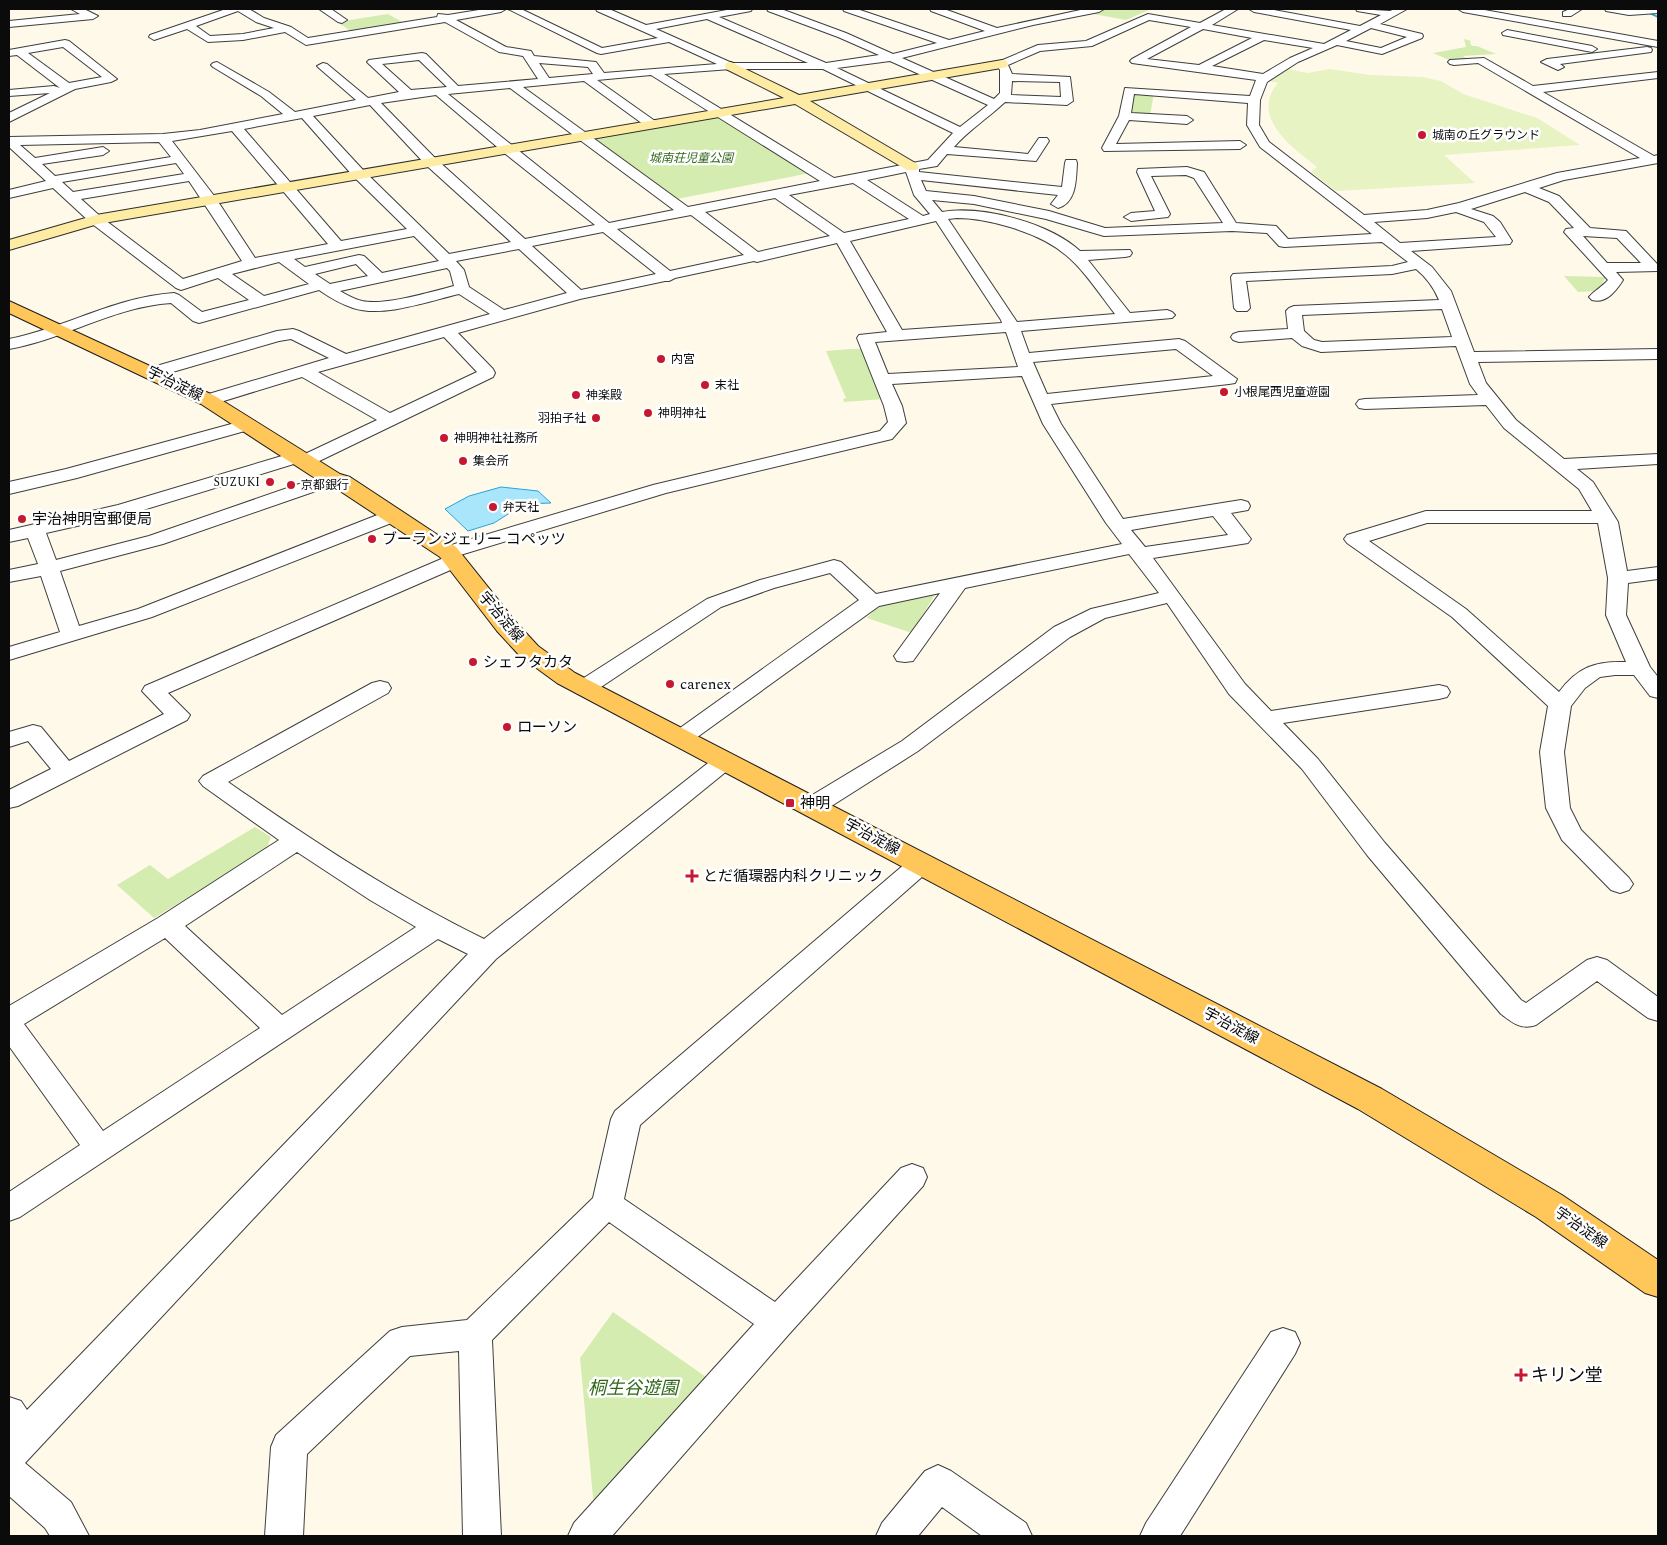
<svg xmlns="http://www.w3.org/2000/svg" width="1667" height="1545" viewBox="0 0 1667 1545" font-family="Spectral,'Noto Sans JP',serif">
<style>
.green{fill:#d5ecb0}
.pitch{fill:#e7f3c2}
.water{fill:#a9e5fb;stroke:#29a4d9}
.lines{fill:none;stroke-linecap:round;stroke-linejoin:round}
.stream{fill:#29a4d9;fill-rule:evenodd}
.street-casing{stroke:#3e3e3e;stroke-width:2}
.secondary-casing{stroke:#2d2d2d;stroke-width:2}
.primary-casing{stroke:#1c1c1c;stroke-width:2}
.street{fill:#fff;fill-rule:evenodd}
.secondary{fill:#ffeca4;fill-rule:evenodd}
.primary{fill:#ffc659;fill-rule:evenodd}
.poi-dot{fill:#c61831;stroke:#fff;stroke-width:2}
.labels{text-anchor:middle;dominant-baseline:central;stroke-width:5;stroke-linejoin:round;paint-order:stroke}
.far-poi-label{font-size:12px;fill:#0b0b0b;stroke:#fff;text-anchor:start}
.far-park-label{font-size:12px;font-style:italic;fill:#2f6717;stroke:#fff}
.street-label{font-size:15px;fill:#0b0b0b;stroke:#fff}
.poi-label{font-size:15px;fill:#0b0b0b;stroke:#fff;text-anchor:start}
.near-poi-label{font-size:18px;fill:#0b0b0b;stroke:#fff;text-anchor:start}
.near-park-label{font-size:18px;font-style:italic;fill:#2f6717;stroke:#fff}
</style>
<rect width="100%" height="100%" fill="#fff9e9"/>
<path class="green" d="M 1103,9 L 1151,9 L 1126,20 L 1088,13 Z
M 388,14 L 406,24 L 354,33 L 337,22 Z
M 1464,39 L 1471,41 L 1470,43 L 1472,46 L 1477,46 L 1496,54 L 1463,56 L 1467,59 L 1449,60 L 1433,53 L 1466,47 Z
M 1133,93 L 1154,93 L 1150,115 L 1128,111 Z
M 717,116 L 810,173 L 677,199 L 591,138 Z
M 1564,276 L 1606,277 L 1598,291 L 1578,292 Z
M 850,349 L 863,349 L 884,399 L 844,402 L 843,399 L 846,398 L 826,351 Z
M 937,591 L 912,633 L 867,618 L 881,603 Z
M 255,827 L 271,837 L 266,850 L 154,918 L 117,885 L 150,865 L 168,879 Z
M 613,1312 L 709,1379 L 594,1508 L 580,1358 Z"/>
<path class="pitch" d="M 1288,69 L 1307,73 L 1330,69 L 1370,75 L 1422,77 L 1441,81 L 1463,94 L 1537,118 L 1580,145 L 1444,155 L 1475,183 L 1336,191 L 1311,172 L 1317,167 C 1293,148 1249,117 1278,83 L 1269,81 Z"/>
<path class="water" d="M 501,487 L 538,491 L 551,503 L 524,504 L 494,523 L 468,531 L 445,509 L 469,496 Z"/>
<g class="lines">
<path class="stream" d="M 1639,9 L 1643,9 L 1658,16 L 1658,18 Z"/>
<defs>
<path id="street" d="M 71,9 L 84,9 L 98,16 L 93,19 L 9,27 L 9,21 L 80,14 Z
M 226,9 L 249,9 L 264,18 L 291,27 L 308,38 L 437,17 L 438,14 L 448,15 L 485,9 L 506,9 L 501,12 L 456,20 L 506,47 L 531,51 L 534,56 L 596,62 L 604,73 L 717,64 L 669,42 L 601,54 L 597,53 L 508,9 L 521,9 L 602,48 L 658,38 L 597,11 L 596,9 L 609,9 L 646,25 L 732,9 L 752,9 L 751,11 L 719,17 L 826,63 L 879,55 L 838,37 L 768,11 L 767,9 L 781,9 L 846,33 L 893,54 L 937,43 L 844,11 L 843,9 L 857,9 L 949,40 L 985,31 L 931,11 L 930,9 L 944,9 L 997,28 L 1085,9 L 1104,9 L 1099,12 L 1033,25 L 902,58 L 994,99 L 1000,93 L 1000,70 L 996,64 L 998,62 L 1038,45 L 1086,41 L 1148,14 L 1200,23 L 1226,9 L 1238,9 L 1212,25 L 1324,44 L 1351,30 L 1254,12 L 1249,9 L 1269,9 L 1360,26 L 1381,15 L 1357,11 L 1356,9 L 1390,11 L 1395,9 L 1407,9 L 1380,24 L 1422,34 L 1423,36 L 1422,38 L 1382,54 L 1337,45 L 1298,62 L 1267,82 L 1260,100 L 1259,125 L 1269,142 L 1364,215 L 1427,210 L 1459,203 L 1557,173 L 1640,158 L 1478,63 L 1454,65 L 1450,64 L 1448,62 L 1450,60 L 1484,58 L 1533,86 L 1658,72 L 1658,78 L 1543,92 L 1654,156 L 1658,155 L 1658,163 L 1564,180 L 1539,188 L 1559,196 L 1590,228 L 1626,231 L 1658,265 L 1658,271 L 1616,272 L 1623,280 C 1616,291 1606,304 1592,300 L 1589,297 C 1594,291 1602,287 1608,280 L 1564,232 L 1566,229 L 1574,228 L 1549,202 L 1525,192 L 1471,209 L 1493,216 L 1500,222 L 1512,241 L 1510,244 L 1411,251 L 1432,267 L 1451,291 L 1474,352 L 1658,349 L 1658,359 L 1478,362 L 1486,383 L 1516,420 L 1564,459 L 1658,454 L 1658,464 L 1577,469 L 1593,482 L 1618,522 L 1627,571 L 1658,567 L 1658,579 L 1628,583 L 1626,615 L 1650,667 L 1658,677 L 1658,698 L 1650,696 L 1634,675 L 1615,675 L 1600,677 L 1585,688 L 1571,706 L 1564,752 L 1570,808 L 1581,830 L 1629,878 L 1633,884 L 1629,890 L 1620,893 L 1611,890 L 1562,840 L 1546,808 L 1540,752 L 1548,706 L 1452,617 L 1347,543 L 1344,539 L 1347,535 L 1426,511 L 1592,511 L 1579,489 L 1504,428 L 1486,405 L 1365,409 L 1359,408 L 1356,404 L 1359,400 L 1365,399 L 1478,395 L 1470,384 L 1456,346 L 1321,352 L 1302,346 L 1292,338 L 1239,342 L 1233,340 L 1231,337 L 1233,334 L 1239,332 L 1288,329 L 1286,311 L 1289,308 L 1294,306 L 1439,300 C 1434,288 1426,277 1416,269 L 1392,274 L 1246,281 L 1250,308 L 1247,311 L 1237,311 L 1234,308 L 1231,277 L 1233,274 L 1392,266 L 1408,262 L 1382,242 L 1284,247 L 1279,246 L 1267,233 L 1232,231 L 1104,236 L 1046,219 L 974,204 L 932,200 L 942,212 C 982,205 1050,223 1080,251 L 1130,250 L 1132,253 L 1130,256 L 1125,257 L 1088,260 L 1130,313 L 1167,310 L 1172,312 L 1175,315 L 1172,318 L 1021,331 L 1029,353 L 1179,339 L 1185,341 L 1237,379 L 1235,383 L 1229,384 L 1051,404 L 1061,424 L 1123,519 L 1241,500 L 1248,502 L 1250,506 L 1248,510 L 1231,513 L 1251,539 L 1248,543 L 1153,558 L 1245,684 L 1271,711 L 1439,685 L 1447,687 L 1450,692 L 1447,697 L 1439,699 L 1283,723 L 1318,759 L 1385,843 L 1521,1000 L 1526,1003 L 1587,960 L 1597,957 L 1607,960 L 1658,997 L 1658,1021 L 1648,1018 L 1597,981 L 1536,1025 C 1521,1030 1513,1023 1501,1014 L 1367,855 L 1302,769 L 1229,694 L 1167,603 L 1105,618 L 1070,637 L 918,751 L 822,812 L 813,814 L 804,812 L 801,806 L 804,800 L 902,741 L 1054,627 L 1091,609 L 1159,593 L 1129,554 L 965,588 L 913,661 L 905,662 L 897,661 L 894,656 L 940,593 L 879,606 L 689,743 L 681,745 L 673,743 L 669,738 L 673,733 L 859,600 L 830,573 L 774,588 L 721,607 L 592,693 L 584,695 L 576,693 L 573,688 L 576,683 L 707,599 L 760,580 L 834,560 L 841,562 L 876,594 L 1122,544 L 1106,523 L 1043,424 L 1022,376 L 892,384 L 902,406 L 906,423 L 892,439 L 666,493 L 457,556 L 462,557 L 465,561 L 462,565 L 168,693 L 190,715 L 187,720 L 18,806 L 9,808 L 9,790 L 51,769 L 28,741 L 9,747 L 9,732 L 33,725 L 41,727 L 69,761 L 164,714 L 142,691 L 145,686 L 446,557 L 441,556 L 438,552 L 441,548 L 653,485 L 880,431 L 888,422 L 884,406 L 857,338 L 859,335 L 887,332 L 837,243 L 757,262 L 754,261 L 675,278 L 669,281 L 665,281 L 580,299 L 458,333 L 493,369 L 495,373 L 493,377 L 311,465 L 305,466 L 297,463 L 130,514 L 46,533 L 56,560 L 149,536 L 325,475 L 332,473 L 339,475 L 341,479 L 339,483 L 163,544 L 60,571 L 79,626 L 138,609 L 385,512 L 392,510 L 399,512 L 402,516 L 399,520 L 152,617 L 9,660 L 9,647 L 60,632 L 41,576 L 9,582 L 9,570 L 38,564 L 28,538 L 9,542 L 9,530 L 118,505 L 292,453 L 298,452 L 305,454 L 377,420 L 302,377 L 214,404 L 208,405 L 202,404 L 199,400 L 202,396 L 329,358 L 291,339 L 279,341 L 152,378 L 146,377 L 144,373 L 146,369 L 277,331 L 293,329 L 299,331 L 346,354 L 490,314 L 459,294 C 429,301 383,318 353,308 C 341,304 329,297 319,290 L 199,323 L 193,321 L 171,303 C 113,307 65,339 9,349 L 9,339 C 65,328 115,297 174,293 L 179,295 L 202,312 L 249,300 L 218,278 L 181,290 L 176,288 L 91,223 L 53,188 L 9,198 L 9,190 L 46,181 L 9,147 L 9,137 L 163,134 L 200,130 L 283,114 L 261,96 L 213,67 L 211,65 L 213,63 L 217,62 L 269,92 L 295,112 L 356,100 L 319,68 L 317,66 L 323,63 L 327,64 L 368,98 L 399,92 L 369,64 L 367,62 L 369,60 L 422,53 L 426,54 L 458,86 L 538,79 L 523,56 L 499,52 L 445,22 L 306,45 L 285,32 L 243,40 L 208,42 L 187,29 L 154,40 L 149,37 L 150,35 ZM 238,11 L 256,22 L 274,28 L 243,34 L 210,36 L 196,26 ZM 707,19 L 808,63 L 732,63 L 656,29 ZM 1149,20 L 1191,27 L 1132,59 L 1130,61 L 1132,63 L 1256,80 L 1250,96 L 1125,88 L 1119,116 L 1102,148 L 1104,151 L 1240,149 L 1246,145 L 1240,141 L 1116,144 L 1129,120 L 1187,124 L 1193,120 L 1187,116 L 1131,113 L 1134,94 L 1248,103 L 1247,125 L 1260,147 L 1372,234 L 1288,239 L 1276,226 L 1236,223 L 1204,172 L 1187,167 L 1138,169 L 1137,172 L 1155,211 L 1131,213 L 1124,217 L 1131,221 L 1168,217 L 1170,214 L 1151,176 L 1186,175 L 1194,178 L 1223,223 L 1105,228 L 1049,211 L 974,196 L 926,191 L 921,180 L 1058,195 L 1051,204 L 1058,208 C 1077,203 1076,178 1077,163 L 1076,160 L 1066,160 L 1065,163 L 1062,187 L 919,172 L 919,169 L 937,166 L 947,154 L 1036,161 L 1049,141 L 1047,138 L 1039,138 L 1028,154 L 954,147 C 969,130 988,118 1005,102 L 1067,105 L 1073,101 L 1070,77 L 1012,74 L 1008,65 L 1040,51 L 1092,46 ZM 1371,28 L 1407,37 L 1381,48 L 1346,41 ZM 1203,29 L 1252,38 L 1199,65 L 1147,59 ZM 1264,40 L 1313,48 L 1290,58 L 1263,74 L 1212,66 ZM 419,60 L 447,87 L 411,90 L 382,64 ZM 890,61 L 988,105 L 960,127 L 837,68 ZM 539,63 L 588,67 L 593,74 L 549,78 ZM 731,69 L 823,69 L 953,133 L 928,160 L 834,178 L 664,74 ZM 651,75 L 820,181 L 688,207 L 523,87 L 584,81 L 647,127 L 655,127 L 657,124 L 655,121 L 597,80 ZM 1012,81 L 1060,82 L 1061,97 L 1011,95 ZM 510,88 L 674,210 L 609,223 L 448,94 ZM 436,95 L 503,152 L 595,225 L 525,239 L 436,159 L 381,103 ZM 370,105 L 426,165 L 511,242 L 449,254 L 364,171 L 313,116 ZM 302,118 L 354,177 L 407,229 L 341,241 L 244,129 ZM 232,131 L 328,244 L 255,258 L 215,197 L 172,141 ZM 159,142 L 171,157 L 55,176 L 42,164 L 103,155 L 109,151 L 103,147 L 35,158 L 20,145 ZM 176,163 L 184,174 L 73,192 L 62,182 ZM 906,172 L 914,195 L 930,214 L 923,216 L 867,180 ZM 189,181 L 242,261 L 183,279 L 101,217 L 81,199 ZM 853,183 L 909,219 L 844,233 L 789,195 ZM 775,198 L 830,236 L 758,252 L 705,212 ZM 1456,212 L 1484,222 L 1496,237 L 1400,243 L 1374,222 L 1427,218 ZM 691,215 L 744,255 L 670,271 L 617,229 ZM 957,218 C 975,218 993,222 1010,227 C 1069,245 1080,268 1115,314 L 1017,322 L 948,219 ZM 936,221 L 1001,320 L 1002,323 L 902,330 L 850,241 ZM 603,232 L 656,274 L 581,290 L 532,246 ZM 414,236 L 439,261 L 382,273 L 364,256 L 359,255 L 305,267 L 294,259 ZM 1583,236 L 1617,238 L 1641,263 L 1607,263 ZM 519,249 L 567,293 L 504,310 L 469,287 L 464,270 L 456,261 ZM 279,262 L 309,284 L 264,296 L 232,274 ZM 356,264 L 368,276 L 330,284 L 315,274 ZM 447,268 L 450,271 L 454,286 C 430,292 385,306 362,301 C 354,299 347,295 340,291 ZM 1442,309 L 1452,337 L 1322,342 L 1314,340 L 1304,331 L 1302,315 ZM 1006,332 L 1018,367 L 888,374 L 875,342 ZM 444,337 L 477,372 L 390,413 L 318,372 ZM 1176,349 L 1213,376 L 1047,394 L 1033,362 ZM 1213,516 L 1228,535 L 1145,547 L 1131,530 ZM 1427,523 L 1598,523 L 1608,578 L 1606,615 L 1626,662 C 1595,661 1578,667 1559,692 L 1466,609 L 1369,541 Z
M 319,9 L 331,9 L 347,20 L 342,23 L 338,22 Z
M 1458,9 L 1479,9 L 1658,41 L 1658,47 L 1463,12 Z
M 1570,9 L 1582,9 L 1571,16 L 1563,16 L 1563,12 Z
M 1605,9 L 1658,9 L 1658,13 L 1629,15 L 1606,11 Z
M 1507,30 L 1592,46 L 1597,49 L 1592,52 L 1503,35 L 1502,33 Z
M 65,40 L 69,41 L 117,79 L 111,82 L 75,89 L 9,122 L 9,113 L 50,93 L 9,96 L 9,90 L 54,86 L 60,88 L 17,55 L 9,56 L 9,50 ZM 63,47 L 102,77 L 69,83 L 28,53 Z
M 1647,47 L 1651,48 L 1652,50 L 1651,52 L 1560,64 L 1564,67 L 1558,70 L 1541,62 L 1547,59 Z
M 246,420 L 252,421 L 255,425 L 252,429 L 77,478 L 9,494 L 9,482 L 66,469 Z
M 380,681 L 388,683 L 391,688 L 388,693 L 228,782 C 310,839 394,895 484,939 L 717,756 L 725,754 L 733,756 L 737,761 L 733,766 L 496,959 L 25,1463 L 71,1502 L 89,1536 L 50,1536 L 45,1528 L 9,1496 L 9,1397 L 21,1401 L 27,1410 L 468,954 L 438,939 L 20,1217 L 9,1221 L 9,1192 L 80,1145 L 9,1046 L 9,1006 L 158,918 L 279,840 L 203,786 L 199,781 L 203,776 L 372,683 ZM 297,852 L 370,900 L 416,927 L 282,1015 L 185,926 ZM 165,938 L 260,1028 L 103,1131 L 24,1024 Z
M 922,854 L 931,857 L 935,863 L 931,869 L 640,1125 L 624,1199 L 775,1302 L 901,1168 L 912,1164 L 923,1168 L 927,1177 L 923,1186 L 790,1333 L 612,1536 L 568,1536 L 574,1523 L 754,1324 L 609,1222 L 492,1340 L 501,1536 L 463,1536 L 459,1351 L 410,1356 L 307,1454 L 303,1536 L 265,1536 L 271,1447 L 276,1435 L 390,1331 L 402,1327 L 467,1320 L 593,1198 L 611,1119 L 615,1111 L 913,857 Z
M 1283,1328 L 1295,1332 L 1300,1343 L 1295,1354 L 1180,1536 L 1140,1536 L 1146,1523 L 1271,1332 Z
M 938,1465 L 951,1471 L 1026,1523 L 1032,1536 L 982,1536 L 942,1507 L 918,1536 L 876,1536 L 882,1523 L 925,1471 Z"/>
<path id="secondary" d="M 1002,60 L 1007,61 L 1008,64 L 1007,67 L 810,101 L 917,164 L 919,167 L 917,170 L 907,170 L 795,104 L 98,224 L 9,250 L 9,240 L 96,215 L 784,98 L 726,69 L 725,66 L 726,63 L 731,62 L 799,95 Z"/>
<path id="primary" d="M 9,301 L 215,396 L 340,474 L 350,477 L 456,547 L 515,621 L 538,646 L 575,673 L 1382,1089 L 1562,1195 L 1658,1260 L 1658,1297 L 1645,1293 L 1536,1217 L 1358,1109 L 557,683 L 520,656 L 497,631 L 440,557 L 334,487 L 324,484 L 201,404 L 9,313 Z"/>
</defs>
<use href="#street" class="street-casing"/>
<use href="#secondary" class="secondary-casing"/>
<use href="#primary" class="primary-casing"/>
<use href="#street" class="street"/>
<use href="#secondary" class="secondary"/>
<use href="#primary" class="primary"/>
</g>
<g class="poi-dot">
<circle cx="1422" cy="135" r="5"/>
<circle cx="661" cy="359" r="5"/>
<circle cx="705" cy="385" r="5"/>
<circle cx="1224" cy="392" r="5"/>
<circle cx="576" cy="395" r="5"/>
<circle cx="648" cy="413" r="5"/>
<circle cx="596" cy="418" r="5"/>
<circle cx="444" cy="438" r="5"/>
<circle cx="463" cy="461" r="5"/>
<circle cx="270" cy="482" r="5"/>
<circle cx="291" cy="485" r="5"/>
<circle cx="493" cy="507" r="5"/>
<circle cx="22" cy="519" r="5"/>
<circle cx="372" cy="539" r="5"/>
<circle cx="473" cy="662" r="5"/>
<circle cx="670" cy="684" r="5"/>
<circle cx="507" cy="727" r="5"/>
<rect x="785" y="798" width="10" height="10" rx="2.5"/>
<path d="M689.5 868.5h5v5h5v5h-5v5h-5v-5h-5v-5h5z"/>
<path d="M1518.5 1367.5h5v5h5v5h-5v5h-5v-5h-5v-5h5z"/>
</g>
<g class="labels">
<g class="far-poi-label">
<text x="1432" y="135">城南の丘グラウンド</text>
<text x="671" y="359">内宮</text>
<text x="715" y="385">末社</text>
<text x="1234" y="392">小根尾西児童遊園</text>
<text x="586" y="395">神楽殿</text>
<text x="658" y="413">神明神社</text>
<text x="586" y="418" text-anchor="end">羽拍子社</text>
<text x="454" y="438">神明神社社務所</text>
<text x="473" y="461">集会所</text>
<text x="260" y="482" text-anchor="end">SUZUKI</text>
<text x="301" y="485">京都銀行</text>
<text x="503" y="507">弁天社</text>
</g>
<g class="far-park-label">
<text x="691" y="158">城南荘児童公園</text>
</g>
<g class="street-label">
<text transform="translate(175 384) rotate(26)">宇治淀線</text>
<text transform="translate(501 617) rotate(50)">宇治淀線</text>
<text transform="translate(872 837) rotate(28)">宇治淀線</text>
<text transform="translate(1231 1026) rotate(28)">宇治淀線</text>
<text transform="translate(1581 1228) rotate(35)">宇治淀線</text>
</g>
<g class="poi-label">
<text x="32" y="519">宇治神明宮郵便局</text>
<text x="382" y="539">ブーランジェリー コペッツ</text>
<text x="483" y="662">シェフタカタ</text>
<text x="680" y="684">carenex</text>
<text x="517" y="727">ローソン</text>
<text x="800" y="803">神明</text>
<text x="703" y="876">とだ循環器内科クリニック</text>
</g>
<g class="near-poi-label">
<text x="1531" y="1375">キリン堂</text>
</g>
<g class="near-park-label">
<text x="633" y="1388">桐生谷遊園</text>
</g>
</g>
<rect width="1667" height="1545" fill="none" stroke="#0b0b0b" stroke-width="20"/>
</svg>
